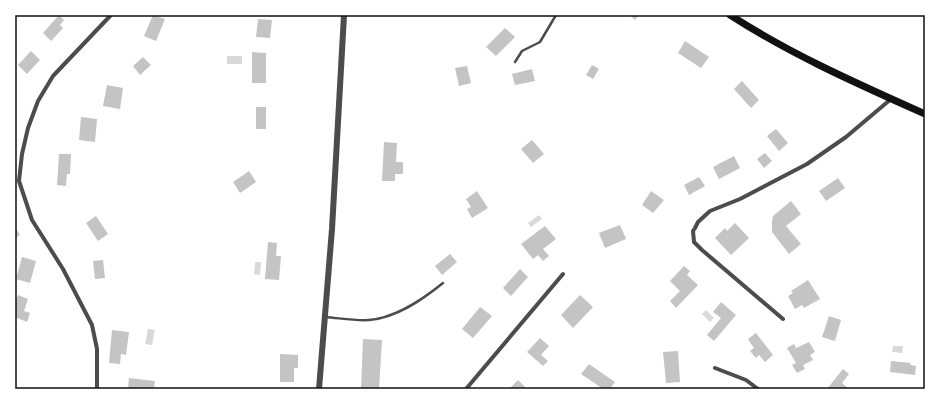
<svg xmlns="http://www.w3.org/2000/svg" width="940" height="404" viewBox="0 0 940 404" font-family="Ubuntu,sans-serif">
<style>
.water{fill:#d9d9d9}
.building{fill:#c4c4c4}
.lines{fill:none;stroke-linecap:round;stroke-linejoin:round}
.service{stroke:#4c4c4c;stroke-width:2.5}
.minor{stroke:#4c4c4c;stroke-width:4}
.tertiary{stroke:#4c4c4c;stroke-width:6}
.secondary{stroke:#111;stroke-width:7}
.neatline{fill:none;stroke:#111;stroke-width:1.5}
</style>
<rect width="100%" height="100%" fill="#fff"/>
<path class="water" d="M 227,56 L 242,56 L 242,64 L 227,64 Z
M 539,215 L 542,219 L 531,227 L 528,223 Z
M 255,262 L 261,262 L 260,275 L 254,274 Z
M 706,310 L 714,318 L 710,322 L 702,314 Z
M 148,329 L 155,330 L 152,345 L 145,344 Z
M 893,346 L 903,346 L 902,353 L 892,352 Z"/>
<path class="building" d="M 59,15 L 64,20 L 60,25 L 63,28 L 51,41 L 43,33 Z
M 153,15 L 165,19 L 156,41 L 144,36 Z
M 630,15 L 639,15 L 635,20 Z
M 258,19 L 272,20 L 270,38 L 256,37 Z
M 505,28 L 515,37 L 496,56 L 486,47 Z
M 685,41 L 709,57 L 701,68 L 678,53 Z
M 31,51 L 40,60 L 27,74 L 18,65 Z
M 252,52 L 266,53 L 266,83 L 252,83 Z
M 143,57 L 151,65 L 140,75 L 133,66 Z
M 592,65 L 599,69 L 593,79 L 586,75 Z
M 467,66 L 471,83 L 459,86 L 455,68 Z
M 532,69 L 535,81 L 515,85 L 512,74 Z
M 742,81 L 759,100 L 751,108 L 734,89 Z
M 107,85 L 123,88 L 120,109 L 103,106 Z
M 256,107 L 266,107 L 266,129 L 256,129 Z
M 81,117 L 97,119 L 95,142 L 79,140 Z
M 776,129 L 788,143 L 779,151 L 767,136 Z
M 532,140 L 544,154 L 533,163 L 521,149 Z
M 384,142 L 397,143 L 396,162 L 403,162 L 403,174 L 395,174 L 395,181 L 382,181 Z
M 765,153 L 772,161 L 764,168 L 757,159 Z
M 59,154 L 71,154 L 70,174 L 67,174 L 66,186 L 57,185 Z
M 734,156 L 740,168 L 719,179 L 713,167 Z
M 249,171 L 256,182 L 240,193 L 233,182 Z
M 699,177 L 705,186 L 689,195 L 684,185 Z
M 838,178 L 845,188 L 826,201 L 819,191 Z
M 477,191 L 488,208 L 472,218 L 467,209 L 471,207 L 466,199 Z
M 651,191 L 664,200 L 653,213 L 642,205 Z
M 791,201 L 801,214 L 786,226 L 801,244 L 789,254 L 772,232 L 772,222 L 773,216 Z
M 96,216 L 108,234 L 98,241 L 86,223 Z
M 735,223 L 749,238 L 731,255 L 715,238 L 725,228 L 727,231 Z
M 620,225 L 626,239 L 605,248 L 599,233 Z
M 545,226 L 556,239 L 543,249 L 549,256 L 543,261 L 538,255 L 533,259 L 521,244 Z
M 15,227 L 20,235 L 15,238 Z
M 268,242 L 277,243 L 276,256 L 281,256 L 279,280 L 265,279 Z
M 450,254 L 457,262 L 442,275 L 435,266 Z
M 22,257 L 36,261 L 30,283 L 16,279 Z
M 103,260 L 105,278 L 95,279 L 93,261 Z
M 684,266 L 690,271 L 687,275 L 698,285 L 676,308 L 670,301 L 680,291 L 670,281 Z
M 520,269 L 528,277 L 511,296 L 503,288 Z
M 808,280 L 820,299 L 804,308 L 802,305 L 795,309 L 788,296 L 793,293 L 791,291 Z
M 18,295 L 28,299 L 24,311 L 30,313 L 27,322 L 15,317 L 15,303 Z
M 580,295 L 593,307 L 573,328 L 561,315 Z
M 721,302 L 736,315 L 714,341 L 707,335 L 721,318 L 713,312 Z
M 480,307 L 492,316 L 473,338 L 462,329 Z
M 829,316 L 841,320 L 835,341 L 822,337 Z
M 112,330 L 129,332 L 126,355 L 121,354 L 120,364 L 109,363 Z
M 756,333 L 773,355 L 765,362 L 759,355 L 756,358 L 750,351 L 754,348 L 748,339 Z
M 540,338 L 549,346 L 541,355 L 548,361 L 543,366 L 527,352 Z
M 363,339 L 382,340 L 379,389 L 361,389 Z
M 809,342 L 815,352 L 810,355 L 813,360 L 803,365 L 805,369 L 797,373 L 792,365 L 796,363 L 787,348 L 794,344 L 796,348 Z
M 678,351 L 680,382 L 666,383 L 663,352 Z
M 280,354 L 298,355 L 298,368 L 294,368 L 294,382 L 280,382 Z
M 891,361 L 911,363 L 910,365 L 916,366 L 915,375 L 890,372 Z
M 589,364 L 615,382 L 610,389 L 603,389 L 581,374 Z
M 843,369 L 849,374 L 842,383 L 849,389 L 827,389 Z
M 129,378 L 155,381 L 154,389 L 128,389 Z
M 518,380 L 526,388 L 525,389 L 509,389 Z"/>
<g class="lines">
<path class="service" d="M 515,62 L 522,51 L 540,42 L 556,15
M 325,317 C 339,318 355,321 369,320 C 396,318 422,300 443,283"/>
<path class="minor" d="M 783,319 L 702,250 L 694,242 L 693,231 L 695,228 L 698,222 L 710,211 L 740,199 L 807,164 L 846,137 L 891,99
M 715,368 L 746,380 L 758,389
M 97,389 L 97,349 L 92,325 L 63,269 L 32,220 L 19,181 L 22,154 L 28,128 L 38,101 L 53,76 L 111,15
M 466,389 L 563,274"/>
<path class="tertiary" d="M 319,389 L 332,229 L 344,15"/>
<path class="secondary" d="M 730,15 C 792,55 858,84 925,114"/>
</g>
<rect width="940" height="404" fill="none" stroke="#ffffff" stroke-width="32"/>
<rect x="16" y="16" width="908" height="372" class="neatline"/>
</svg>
